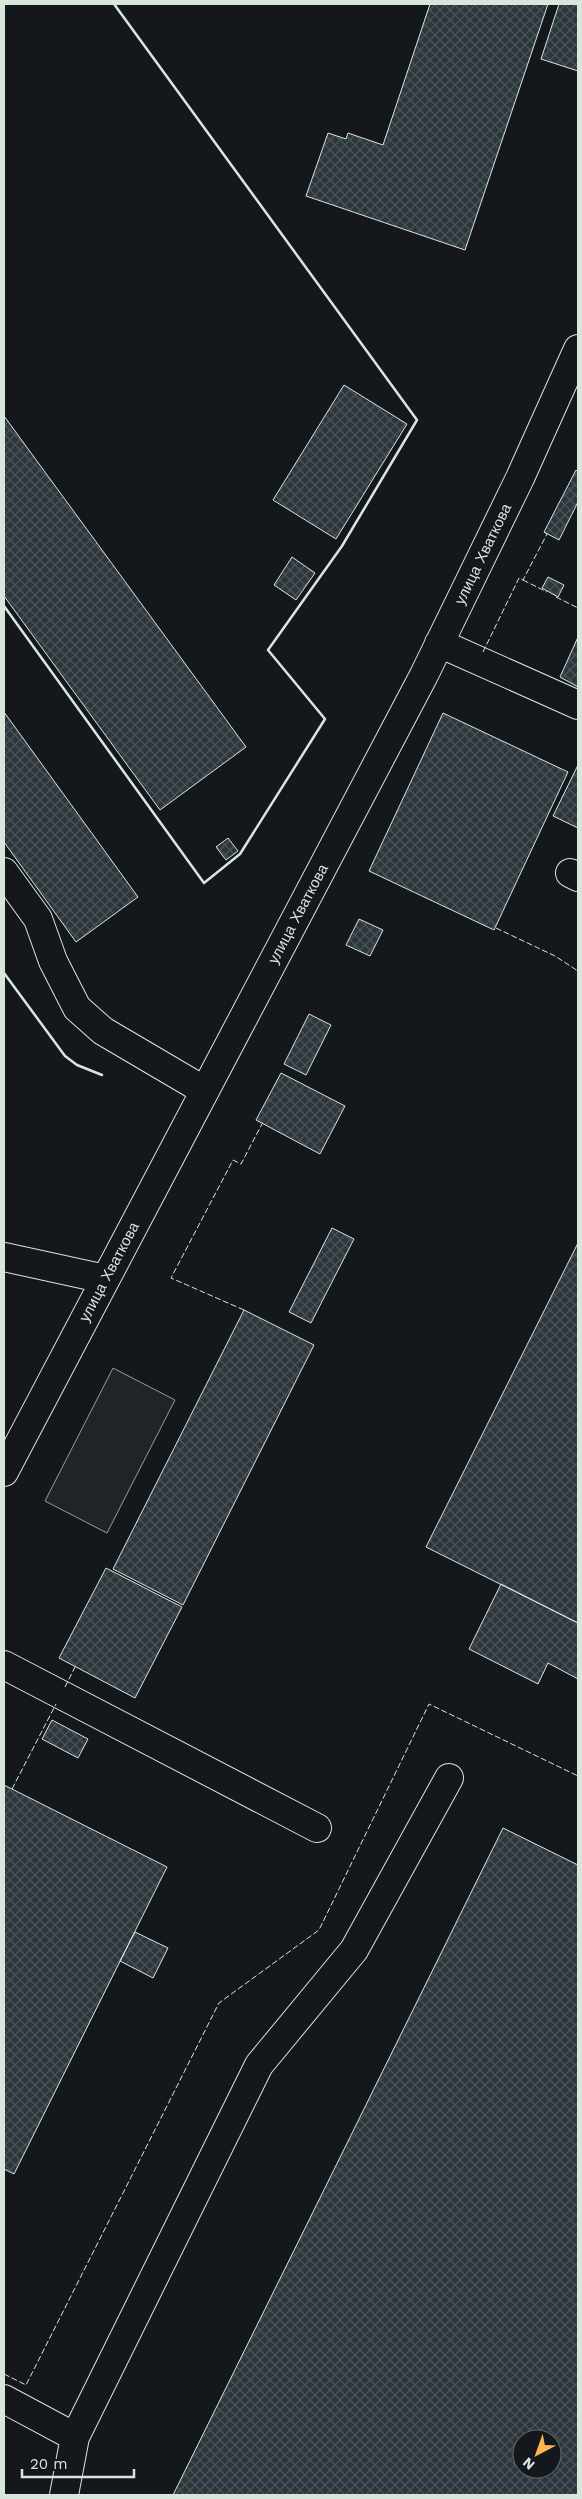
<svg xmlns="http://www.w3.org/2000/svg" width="582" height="2499" viewBox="0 0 582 2499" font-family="'Work Sans',sans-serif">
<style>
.green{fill:#202428;stroke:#939e99}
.building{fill:url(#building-cross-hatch);stroke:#d8e6dc;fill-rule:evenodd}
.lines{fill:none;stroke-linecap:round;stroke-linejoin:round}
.minor-casing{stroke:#d8e6dc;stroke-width:30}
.minor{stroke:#14181c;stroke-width:28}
.fence{stroke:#d8e6dc;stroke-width:1;stroke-dasharray:6 2.5;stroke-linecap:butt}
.wall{stroke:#d8e6dc;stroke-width:2.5}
.labels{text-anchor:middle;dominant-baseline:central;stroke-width:4;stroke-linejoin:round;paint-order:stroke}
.street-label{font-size:15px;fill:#d8e6dc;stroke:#14181c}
</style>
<defs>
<pattern id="building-cross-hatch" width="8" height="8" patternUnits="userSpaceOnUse" patternTransform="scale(1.25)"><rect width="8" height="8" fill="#2c363c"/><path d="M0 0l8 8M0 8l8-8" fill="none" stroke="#4a5358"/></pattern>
</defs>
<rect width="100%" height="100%" fill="#14181c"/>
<path class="green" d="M 113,1368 L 175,1400 L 107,1533 L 45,1501 Z"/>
<path class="building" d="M 430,4 L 548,4 L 465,250 L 306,196 L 328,133 L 346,139 L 348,133 L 383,145 Z
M 559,4 L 578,4 L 578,71 L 541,59 Z
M 344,385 L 407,424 L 336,539 L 273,500 Z
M 4,416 L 246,747 L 160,810 L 4,596 Z
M 576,470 L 578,472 L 578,502 L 559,540 L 544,532 Z
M 292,557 L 315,573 L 296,600 L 274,585 Z
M 548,577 L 564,585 L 558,597 L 542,588 Z
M 578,637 L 578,687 L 560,677 Z
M 4,712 L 138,897 L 76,942 L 4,842 Z
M 443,713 L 568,772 L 494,930 L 369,871 Z
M 578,765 L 578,828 L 553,816 Z
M 228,838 L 238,851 L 226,860 L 216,847 Z
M 359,919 L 383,930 L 370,956 L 346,945 Z
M 309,1014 L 331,1025 L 306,1075 L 284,1064 Z
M 281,1073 L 345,1106 L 320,1154 L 256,1120 Z
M 332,1228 L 354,1239 L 311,1323 L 289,1312 Z
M 578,1243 L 578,1623 L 426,1547 Z
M 244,1310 L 314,1345 L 183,1605 L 113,1569 Z
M 106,1568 L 182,1607 L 135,1698 L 59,1658 Z
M 501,1584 L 578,1623 L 578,1679 L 548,1663 L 538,1684 L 469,1649 Z
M 52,1720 L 88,1739 L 78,1758 L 42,1739 Z
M 4,1785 L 167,1867 L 14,2174 L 4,2169 Z
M 503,1828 L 578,1865 L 578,2495 L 173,2495 ZM 522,2439 L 552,2439 L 552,2469 L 522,2469 Z
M 135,1932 L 168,1948 L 153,1978 L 120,1961 Z"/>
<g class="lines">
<defs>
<path id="minor" d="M 439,643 L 578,705
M 4,872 L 38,919 L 53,961 L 77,1008 L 103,1031 L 205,1091
M 570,873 L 578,877
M 4,1257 L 105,1279
M 4,1472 L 424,675 L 520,478 L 578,349
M 4,1665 L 317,1828
M 4,2399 L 75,2437
M 64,2495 L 75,2437 L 259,2065 L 354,1950 L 449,1778"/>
</defs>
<use href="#minor" class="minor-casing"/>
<use href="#minor" class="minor"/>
<path class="fence" d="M 523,580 L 547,592
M 556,597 L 578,608
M 483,652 L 519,578 L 523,580 L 547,534 L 544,532
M 496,928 L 555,956 L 578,971
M 244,1310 L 171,1278 L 233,1160 L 241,1164 L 262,1124
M 65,1687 L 75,1667
M 12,1789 L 56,1704
M 4,2374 L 26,2385 L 219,2003 L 319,1930 L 429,1704 L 578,1776"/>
<path class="wall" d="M 4,606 L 204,883 L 240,854 L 325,719 L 268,650 L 342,546 L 417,420 L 114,4
M 4,973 L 65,1056 L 77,1065 L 102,1075"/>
</g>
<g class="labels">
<g class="street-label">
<text transform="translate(483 554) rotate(-64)">улица Хваткова</text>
<text transform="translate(298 914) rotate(-62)">улица Хваткова</text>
<text transform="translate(109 1272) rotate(-62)">улица Хваткова</text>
</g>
</g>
<rect width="582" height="2499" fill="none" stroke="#d8e6dc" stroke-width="10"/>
<g transform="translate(537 2454) rotate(221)"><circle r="24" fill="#14181c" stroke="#626a69"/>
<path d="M0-4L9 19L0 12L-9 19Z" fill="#ffb74d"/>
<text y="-8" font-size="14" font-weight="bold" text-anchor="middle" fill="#d8e6dc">N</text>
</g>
<path d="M22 2469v8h112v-8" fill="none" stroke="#d8e6dc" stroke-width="2.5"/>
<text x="30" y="2469" font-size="15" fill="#d8e6dc" stroke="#14181c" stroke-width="4" paint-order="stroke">20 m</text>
</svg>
